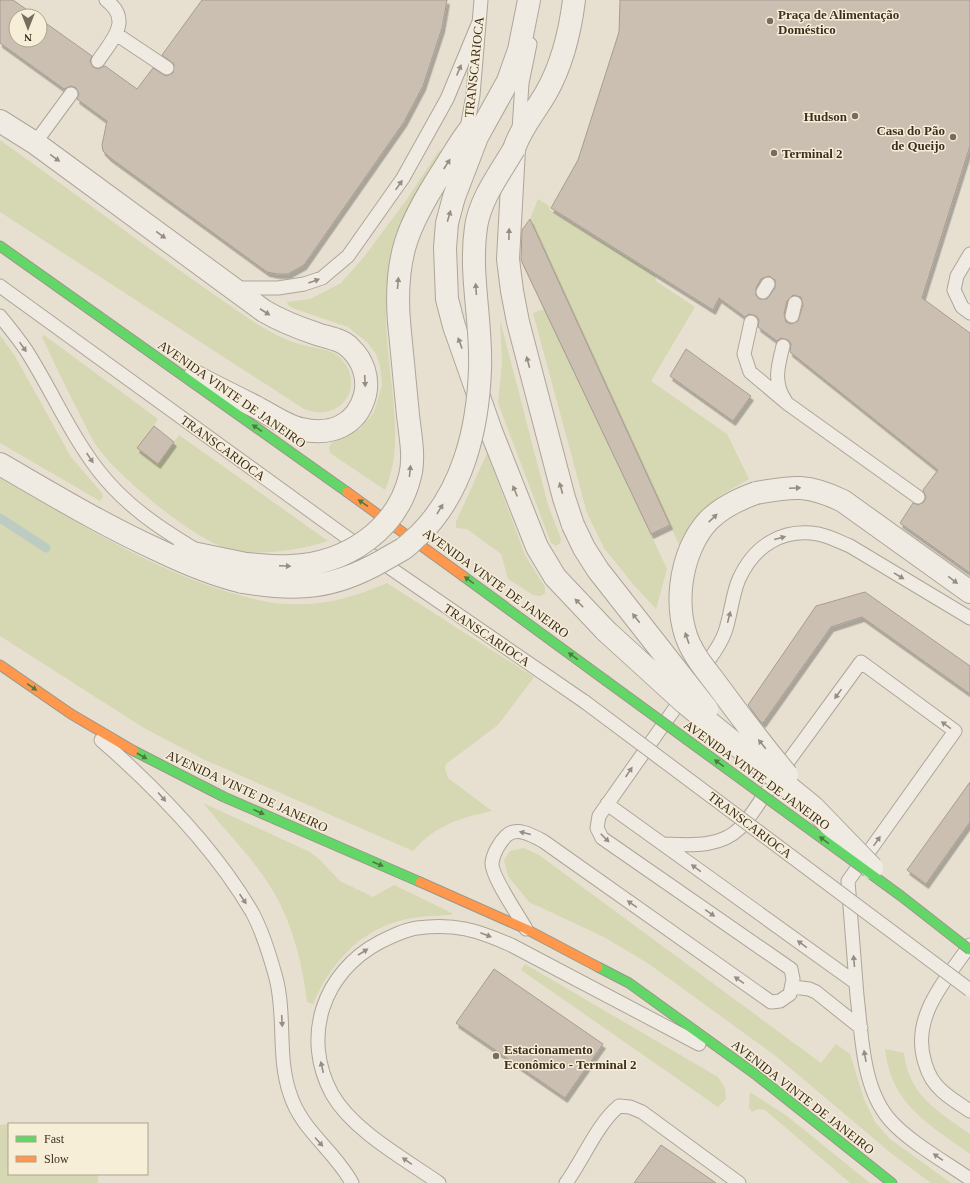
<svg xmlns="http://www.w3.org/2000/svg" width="970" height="1183" viewBox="0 0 970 1183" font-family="'Times New Roman',serif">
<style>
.green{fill:#d6d7b3}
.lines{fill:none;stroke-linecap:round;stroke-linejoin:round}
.stream{stroke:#bcccc2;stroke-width:9}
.building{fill:#cbbfb2;stroke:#a89c90;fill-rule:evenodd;filter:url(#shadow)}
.lane-casing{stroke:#ada599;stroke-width:15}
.street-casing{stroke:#ada599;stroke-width:24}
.fast-casing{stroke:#9c958a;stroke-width:11}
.slow-casing{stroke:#9c958a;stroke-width:11}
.lane{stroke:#efebe3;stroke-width:13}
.street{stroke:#efebe3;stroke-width:22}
.fast{stroke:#63d668;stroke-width:9}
.slow{stroke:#ff974d;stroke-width:9}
.lane-bridge-casing{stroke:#ada599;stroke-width:15;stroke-linecap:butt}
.street-bridge-casing{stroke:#ada599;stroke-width:24;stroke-linecap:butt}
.fast-bridge-casing{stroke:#9c958a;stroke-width:11;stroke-linecap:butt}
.lane-bridge{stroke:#efebe3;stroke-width:13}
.street-bridge{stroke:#efebe3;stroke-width:22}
.fast-bridge{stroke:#63d668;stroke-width:9}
.oneway{fill:#968c82}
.oneway2{fill:#4e7a40}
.poi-dot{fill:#786c5e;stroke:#f7eed8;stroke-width:1.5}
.labels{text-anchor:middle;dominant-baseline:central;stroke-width:3;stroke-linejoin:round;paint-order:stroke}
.poi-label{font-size:13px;font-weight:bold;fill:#3d2e20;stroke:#f7eed8;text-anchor:start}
.street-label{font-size:13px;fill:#3d2e20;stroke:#f7eed8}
</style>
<defs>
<filter id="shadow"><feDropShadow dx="2.5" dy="4.5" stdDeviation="0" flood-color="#0004"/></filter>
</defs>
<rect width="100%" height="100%" fill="#e7e0d1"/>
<path class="green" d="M 0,140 C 83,199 164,261 248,318 C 263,328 282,339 299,344 C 310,348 328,348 337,355 C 368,380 344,425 304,409 L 0,212 Z
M 441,150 L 442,153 C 421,198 392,244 387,294 C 380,355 410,434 385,490 L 330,453 L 329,448 L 331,443 L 360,429 L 374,412 L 382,385 L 380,366 L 376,354 L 368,343 L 348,327 L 295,309 L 288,305 L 287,302 L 310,299 L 341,283 L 364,257 L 407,199 L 438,152 Z
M 538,199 L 549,206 L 550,210 L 655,275 L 656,281 L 695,307 L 651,381 L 727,434 L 749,479 L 721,495 L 698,517 L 680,547 L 530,219 Z
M 544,309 L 667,569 L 656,609 L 633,584 L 604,548 L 587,513 L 533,313 Z
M 500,320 L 548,505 L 561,539 L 560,543 L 556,546 L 551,543 L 498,403 L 502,363 Z
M 0,335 L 15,356 L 71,457 L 102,493 L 103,497 L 100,501 L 0,443 Z
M 44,335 L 158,419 L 154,426 L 158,464 L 179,435 L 328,541 C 301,550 258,557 229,549 C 194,540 120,478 98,448 C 92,440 87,428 82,419 C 68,392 55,365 42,337 Z
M 487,453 L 525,555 L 545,587 L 545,593 L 541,596 L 533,595 L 508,579 L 501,554 L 467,529 L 456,528 L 456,522 Z
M 0,477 C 74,520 149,569 232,593 C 250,598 269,604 288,604 C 323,606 355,597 387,583 L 534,677 L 498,725 L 446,764 L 445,768 L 448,778 L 492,811 C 459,818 436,825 413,851 L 205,760 L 144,728 L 0,636 Z
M 203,803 L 310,852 L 320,860 L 340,881 L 373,897 L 394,885 L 452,913 L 451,915 C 434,916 416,916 399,921 C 358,932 329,966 313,1004 L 307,1002 C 303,968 294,930 278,900 C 261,866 227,833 203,803 Z
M 524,848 L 539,855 L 821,1063 L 836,1044 L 850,1054 L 864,1099 L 875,1122 L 890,1139 L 951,1183 L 931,1183 L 892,1154 L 777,1057 L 649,964 L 604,937 L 529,902 L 508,876 L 504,860 L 510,851 Z
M 525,964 L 718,1077 L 725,1088 L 726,1099 L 718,1107 L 521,970 Z
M 885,1049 L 904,1053 C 909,1096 938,1111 970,1134 L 970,1154 C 929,1124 891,1105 885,1049 Z
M 750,1092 L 787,1116 L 870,1183 L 850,1183 L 765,1110 L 758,1109 L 752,1112 L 749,1108 Z
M 16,1123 L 21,1124 L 9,1124 L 9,1174 L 98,1174 L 98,1183 L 0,1183 L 0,1125 Z"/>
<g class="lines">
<path class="stream" d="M 0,518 L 46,548"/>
</g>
<path class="building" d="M 0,0 L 13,0 L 36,16 L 16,16 L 16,40 L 40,40 L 40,19 L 92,56 L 90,61 L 93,67 L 98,69 L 105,66 L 137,89 L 153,68 L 166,76 L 173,73 L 174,64 L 162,55 L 202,0 L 447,0 L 442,28 L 423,86 L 404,122 L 304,265 L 288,274 L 277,274 L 267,272 L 109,157 L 103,151 L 102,145 L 107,121 L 77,99 L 79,94 L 76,88 L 71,86 L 64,89 L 0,43 Z
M 620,0 L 970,0 L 970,146 L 922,298 L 970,333 L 970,573 L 900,523 L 913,503 L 918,505 L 924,502 L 926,497 L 923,490 L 938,470 L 790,352 L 791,344 L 788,340 L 781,338 L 777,341 L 758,327 L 759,320 L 756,316 L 749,314 L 745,317 L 719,298 L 713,310 L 551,208 L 578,160 L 619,32 ZM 769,276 L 775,280 L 775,288 L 767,299 L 759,299 L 756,295 L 756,288 L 761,279 ZM 793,295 L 801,297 L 803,305 L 798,321 L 791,324 L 786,322 L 784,314 L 787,301 Z
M 530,219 L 670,525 L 651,534 L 521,260 L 522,230 Z
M 686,349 L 751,396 L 733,421 L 670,376 Z
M 154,426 L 174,442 L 158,464 L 137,448 Z
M 865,592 L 970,666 L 970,694 L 862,617 L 831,627 L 763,723 L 760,721 L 748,705 L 816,606 Z
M 970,782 L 970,822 L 926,884 L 907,870 Z
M 494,969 L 603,1044 L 565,1098 L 456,1023 Z
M 661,1145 L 716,1183 L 634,1183 Z"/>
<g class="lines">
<defs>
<path id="lane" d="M 116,34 L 167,68
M 98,61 C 112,40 133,20 106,0
M 519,130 L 522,83 L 530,44
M 466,134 L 473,95 L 481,0
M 35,143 L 71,94
M 970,254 L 957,276 L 954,290 L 962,307 L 970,313
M 0,286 L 367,552 L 585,702
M 234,288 L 278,288 L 304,284 L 322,278 L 348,256 L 403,178 L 447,99 L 479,22
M 763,292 L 768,284
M 0,316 C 9,327 18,338 26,350 C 51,389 69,432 98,470 C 125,505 158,527 196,550
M 792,316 L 795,303
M 751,322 L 744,354 L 750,372 L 788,404 L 918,497
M 783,346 C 778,366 773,382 785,400
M 701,671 C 709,659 720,647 725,632 C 731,615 732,595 739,579 C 754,546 782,528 818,534 C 829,536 840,542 850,546 L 970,618
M 101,740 C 158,790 214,847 252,912 C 263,932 270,956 276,978 C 286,1016 277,1057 290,1094 C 301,1130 335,1151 352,1183
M 779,774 L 861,662 L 955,731 L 848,881 C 851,919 854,958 857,996 C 862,1036 862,1088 890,1120 C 908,1141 947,1163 970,1179
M 607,804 L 856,983
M 664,844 C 690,845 720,848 740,828 C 751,817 759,802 768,790
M 526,929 C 519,916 491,876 492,863 C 493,854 499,843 506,836 C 516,826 532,835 543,841 L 771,1002 L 780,1001 L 790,994 L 793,979 L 791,969 L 602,838 L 597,828 L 599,816 L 685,694
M 970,945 C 946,980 910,1017 925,1063 C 928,1074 934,1084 942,1091 C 951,1099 961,1105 970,1111
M 793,987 L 809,989 L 816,992 L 861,1028
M 439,1183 C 405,1159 353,1131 332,1094 C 301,1037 323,972 380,942 C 392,936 404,930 417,928 C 455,923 477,930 511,945 L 699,1044
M 566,1183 C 583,1160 597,1124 619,1106 L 630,1107 L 642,1112 L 739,1183"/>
<path id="street" d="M 529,0 L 519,50 L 508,81 L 477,137 L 454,197 L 447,223 L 445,248 L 447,299 L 454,326 L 491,431 L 537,547 L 555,577 L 606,631
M 0,121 L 35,143 L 264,311 C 281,321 299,328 317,334 C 328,338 342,339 350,348 C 363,360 369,378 365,395 C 357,426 330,436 301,429 C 286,426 268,413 254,406 C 234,396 214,386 195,376
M 399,322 C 394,256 408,225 442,172 C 452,157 460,141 471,128
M 0,464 C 52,494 103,525 158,550 C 185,563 213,575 243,582
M 756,493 C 794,486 808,484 843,501 L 970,592
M 573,525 L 564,498 L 518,322 L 512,291 L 508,259 L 514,149 C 521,128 535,112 546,93 C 562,65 570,32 574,0
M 183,551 L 246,564"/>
<path id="fast" d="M 0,246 L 347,492
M 463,576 L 605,680
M 134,751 L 224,797 L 420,882
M 598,967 L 629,983 L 755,1074 L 892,1183"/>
<path id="slow" d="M 347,492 L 463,576
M 0,665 L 71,714 L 134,751
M 420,882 L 526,929 L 598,967"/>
</defs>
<use href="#lane" class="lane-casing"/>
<use href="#street" class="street-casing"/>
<use href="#fast" class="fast-casing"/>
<use href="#slow" class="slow-casing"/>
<use href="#lane" class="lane"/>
<use href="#street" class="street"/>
<use href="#fast" class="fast"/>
<use href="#slow" class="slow"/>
<defs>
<path id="lane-bridge" d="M 585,702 L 970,990"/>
<path id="street-bridge" d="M 756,493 C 739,499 722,507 709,520 C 679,551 671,614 693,651 C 700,664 710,675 718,686 C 740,716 763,746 787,775
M 573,525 L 584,548 L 598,570 L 707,709
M 246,564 C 261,565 276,567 291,566 C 346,564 397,530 410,476 C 415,457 410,434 408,415 C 405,384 402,353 399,322
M 243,582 C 297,591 333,589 382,561 C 389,557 396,553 403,549 C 409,545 414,539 419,535 C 463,492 478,428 480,369 C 482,322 469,274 476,227 C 480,199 500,173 514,149
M 606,631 L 685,703 L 813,807 L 872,868"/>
<path id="fast-bridge" d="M 605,680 L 901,896 L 970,950"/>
</defs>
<use href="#lane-bridge" class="lane-bridge-casing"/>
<use href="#street-bridge" class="street-bridge-casing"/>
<use href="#fast-bridge" class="fast-bridge-casing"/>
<use href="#lane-bridge" class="lane-bridge"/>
<use href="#street-bridge" class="street-bridge"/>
<use href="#fast-bridge" class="fast-bridge"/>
</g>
<defs><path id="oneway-solid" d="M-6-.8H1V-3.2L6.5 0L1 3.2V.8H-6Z"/></defs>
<g class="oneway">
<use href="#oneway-solid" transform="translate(459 70) rotate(-67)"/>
<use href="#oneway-solid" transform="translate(55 158) rotate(36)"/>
<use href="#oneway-solid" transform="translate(447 164) rotate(-57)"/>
<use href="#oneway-solid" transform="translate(399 185) rotate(-55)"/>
<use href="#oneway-solid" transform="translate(449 216) rotate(-74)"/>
<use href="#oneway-solid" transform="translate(509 234) rotate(-89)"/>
<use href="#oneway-solid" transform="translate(161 235) rotate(36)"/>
<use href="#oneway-solid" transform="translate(314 281) rotate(-20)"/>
<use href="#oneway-solid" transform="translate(398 283) rotate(-85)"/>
<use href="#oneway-solid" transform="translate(476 289) rotate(-94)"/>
<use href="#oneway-solid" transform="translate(265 312) rotate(33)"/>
<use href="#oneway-solid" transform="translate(460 343) rotate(-110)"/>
<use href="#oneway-solid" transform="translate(23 347) rotate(55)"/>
<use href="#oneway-solid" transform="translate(528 362) rotate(-105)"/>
<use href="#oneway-solid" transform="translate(365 381) rotate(87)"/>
<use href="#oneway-solid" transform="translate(90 458) rotate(56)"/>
<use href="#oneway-solid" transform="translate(410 471) rotate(-84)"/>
<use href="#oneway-solid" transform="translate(561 488) rotate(-105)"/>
<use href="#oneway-solid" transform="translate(795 488) rotate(-2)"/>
<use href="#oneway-solid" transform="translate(515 491) rotate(-112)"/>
<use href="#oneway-solid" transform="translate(440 509) rotate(-59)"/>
<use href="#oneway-solid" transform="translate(713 518) rotate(-43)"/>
<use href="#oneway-solid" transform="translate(780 538) rotate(-15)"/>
<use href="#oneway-solid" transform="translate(285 566) rotate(2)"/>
<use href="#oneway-solid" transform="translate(899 576) rotate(31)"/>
<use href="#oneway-solid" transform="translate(953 580) rotate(37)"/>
<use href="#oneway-solid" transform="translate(579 603) rotate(-135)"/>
<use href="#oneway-solid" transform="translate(729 617) rotate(-76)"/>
<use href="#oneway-solid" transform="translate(636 618) rotate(-128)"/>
<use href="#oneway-solid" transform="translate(687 638) rotate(-109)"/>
<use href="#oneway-solid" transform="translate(838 694) rotate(126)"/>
<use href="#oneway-solid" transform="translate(946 725) rotate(-144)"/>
<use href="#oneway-solid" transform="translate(762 744) rotate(-129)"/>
<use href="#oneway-solid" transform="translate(629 772) rotate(-56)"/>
<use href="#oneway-solid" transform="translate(162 797) rotate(49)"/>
<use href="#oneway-solid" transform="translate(525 833) rotate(-166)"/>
<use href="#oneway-solid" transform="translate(605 838) rotate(45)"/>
<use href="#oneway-solid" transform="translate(877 841) rotate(-55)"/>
<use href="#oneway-solid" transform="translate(696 868) rotate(-144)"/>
<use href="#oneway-solid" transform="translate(243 899) rotate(56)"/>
<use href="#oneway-solid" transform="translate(632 904) rotate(-145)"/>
<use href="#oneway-solid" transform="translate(710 913) rotate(35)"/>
<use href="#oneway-solid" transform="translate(486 935) rotate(21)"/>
<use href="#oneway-solid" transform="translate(802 944) rotate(-144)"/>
<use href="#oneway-solid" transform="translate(363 952) rotate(-32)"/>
<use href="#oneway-solid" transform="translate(854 961) rotate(-95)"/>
<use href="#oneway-solid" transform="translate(739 980) rotate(-145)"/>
<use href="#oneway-solid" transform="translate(282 1021) rotate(87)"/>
<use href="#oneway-solid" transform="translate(865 1056) rotate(-100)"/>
<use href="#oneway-solid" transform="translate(322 1067) rotate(-103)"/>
<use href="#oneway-solid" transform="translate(319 1142) rotate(48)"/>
<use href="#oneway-solid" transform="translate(938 1157) rotate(-145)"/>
<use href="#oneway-solid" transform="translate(407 1161) rotate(-145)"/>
</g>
<g class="oneway2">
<use href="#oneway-solid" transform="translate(257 428) rotate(-145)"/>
<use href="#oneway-solid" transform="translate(363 503) rotate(-145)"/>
<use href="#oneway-solid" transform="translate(469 580) rotate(-144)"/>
<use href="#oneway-solid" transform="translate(573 656) rotate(-144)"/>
<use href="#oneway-solid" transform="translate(32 687) rotate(35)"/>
<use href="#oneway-solid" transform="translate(142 756) rotate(30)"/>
<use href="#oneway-solid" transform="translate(719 763) rotate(-144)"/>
<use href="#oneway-solid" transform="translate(259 812) rotate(24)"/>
<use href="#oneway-solid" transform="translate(824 840) rotate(-144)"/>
<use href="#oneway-solid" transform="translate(378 864) rotate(23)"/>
</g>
<g class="poi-dot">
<circle cx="770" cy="21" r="4"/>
<circle cx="855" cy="116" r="4"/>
<circle cx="953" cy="137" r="4"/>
<circle cx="774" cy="153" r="4"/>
<circle cx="496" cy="1056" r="4"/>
</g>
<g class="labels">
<g class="poi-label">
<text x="778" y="14">Praça de Alimentação<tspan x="778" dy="15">Doméstico</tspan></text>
<text x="847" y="116" text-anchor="end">Hudson</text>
<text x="945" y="130" text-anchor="end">Casa do Pão<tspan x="945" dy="15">de Queijo</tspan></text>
<text x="782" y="153">Terminal 2</text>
<text x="504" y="1049">Estacionamento<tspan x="504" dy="15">Econômico - Terminal 2</tspan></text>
</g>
<g class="street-label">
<text transform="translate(474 67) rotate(-84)">TRANSCARIOCA</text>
<text transform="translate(232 394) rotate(35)">AVENIDA VINTE DE JANEIRO</text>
<text transform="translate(223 448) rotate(36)">TRANSCARIOCA</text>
<text transform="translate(496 583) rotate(36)">AVENIDA VINTE DE JANEIRO</text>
<text transform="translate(487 635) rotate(34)">TRANSCARIOCA</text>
<text transform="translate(757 775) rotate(36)">AVENIDA VINTE DE JANEIRO</text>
<text transform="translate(247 791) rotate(25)">AVENIDA VINTE DE JANEIRO</text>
<text transform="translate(750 825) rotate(37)">TRANSCARIOCA</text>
<text transform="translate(803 1097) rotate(38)">AVENIDA VINTE DE JANEIRO</text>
</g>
</g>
<rect x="8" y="1123" width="140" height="52" fill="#f7eed8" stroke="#ada18e"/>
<rect x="16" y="1136" width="20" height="6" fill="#63d668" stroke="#ada18e"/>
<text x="44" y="1143" font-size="12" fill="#3d2e20">Fast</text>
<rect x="16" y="1156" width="20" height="6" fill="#ff974d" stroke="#ada18e"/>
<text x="44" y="1163" font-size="12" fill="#3d2e20">Slow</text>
<g transform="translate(28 28) rotate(180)"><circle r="19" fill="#f7eed8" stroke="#ada18e"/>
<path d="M0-3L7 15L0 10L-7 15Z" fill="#786c5e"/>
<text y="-6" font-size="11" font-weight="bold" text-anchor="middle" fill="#3d2e20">N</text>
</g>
</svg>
